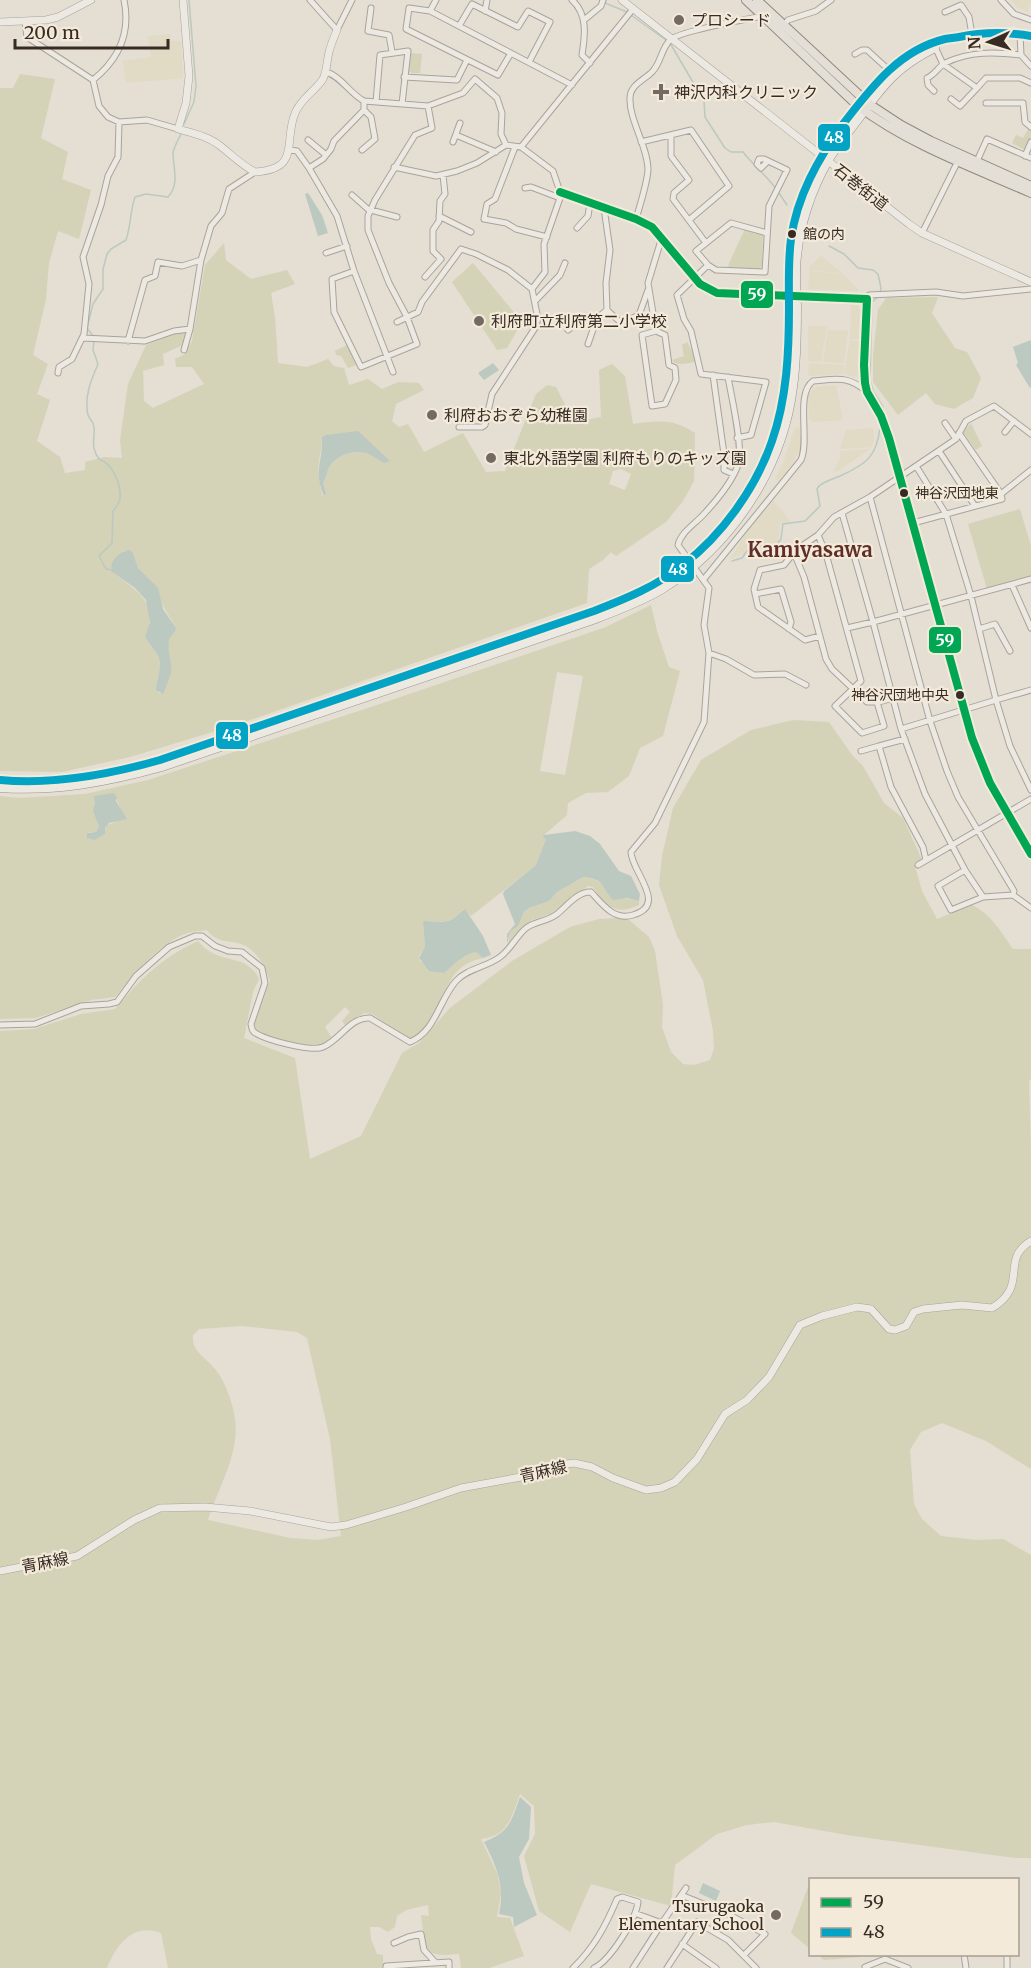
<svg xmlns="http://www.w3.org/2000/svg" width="1031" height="1968" viewBox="0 0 1031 1968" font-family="Merriweather,'Noto Sans JP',serif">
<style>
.farmland{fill:#e1dac5}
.green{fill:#d4d2b7;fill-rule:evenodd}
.water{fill:#bcc9c0}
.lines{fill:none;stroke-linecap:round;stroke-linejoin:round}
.stream{stroke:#bcc9c0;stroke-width:1.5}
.minor-casing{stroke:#aaa39b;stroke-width:7}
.tertiary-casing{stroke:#aaa39b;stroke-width:8}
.secondary-casing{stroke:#99938b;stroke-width:9}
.primary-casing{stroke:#908982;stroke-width:10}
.minor{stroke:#ece9e3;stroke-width:5}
.tertiary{stroke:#ece9e3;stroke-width:7}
.secondary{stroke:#ece9e3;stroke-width:8}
.primary{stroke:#e3ded6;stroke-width:8}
.bus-1-casing{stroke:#f3eada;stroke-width:12}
.bus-2-casing{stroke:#f3eada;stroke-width:12}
.bus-1{stroke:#00a651;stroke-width:8}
.bus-2{stroke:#03a3c5;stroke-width:8}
.poi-dot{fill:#746a61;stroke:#f3eada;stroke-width:2}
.bus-dot{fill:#382b23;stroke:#f3eada;stroke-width:2}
.labels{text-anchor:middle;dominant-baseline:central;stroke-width:4.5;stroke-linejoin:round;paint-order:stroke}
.bus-label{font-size:14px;fill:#382b23;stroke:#f3eada;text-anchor:start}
.poi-label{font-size:16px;fill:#382b23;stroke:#f3eada;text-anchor:start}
.street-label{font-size:16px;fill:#382b23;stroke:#f3eada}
.quarter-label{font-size:20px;font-weight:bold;fill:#602e27;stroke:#f3eada}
.line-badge{stroke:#f3eada;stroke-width:2}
.badge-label{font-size:16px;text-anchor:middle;font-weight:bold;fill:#fff}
</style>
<rect width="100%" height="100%" fill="#e4ded3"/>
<path class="farmland" d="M 1011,0 L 1031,0 L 1028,12 L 1017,7 Z
M 171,34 L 170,41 L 181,41 L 183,78 L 126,83 L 123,61 L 151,57 L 148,36 Z
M 821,256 L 842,273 L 809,270 L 809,267 Z
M 810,271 L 843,274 L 858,289 L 858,291 L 808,289 Z
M 851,305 L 858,305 L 860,310 L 859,339 L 850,339 Z
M 808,326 L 827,326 L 821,362 L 808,361 Z
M 828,330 L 848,331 L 844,363 L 823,362 Z
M 850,340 L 859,341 L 857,377 L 844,374 Z
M 809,363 L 844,365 L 843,374 L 810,376 L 808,373 Z
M 836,385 L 843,420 L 813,422 L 809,419 L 808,394 L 815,387 Z
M 795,427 L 801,428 L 801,446 L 793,463 L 779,481 L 775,478 L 783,463 Z
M 873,428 L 874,440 L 871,447 L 840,449 L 846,430 Z
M 870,449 L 836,472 L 834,470 L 840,458 L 840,451 Z
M 773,500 L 790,521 L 780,525 L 778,542 L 771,546 L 758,541 L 749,543 L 743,554 L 731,558 L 745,535 Z"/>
<path class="green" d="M 411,53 L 422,54 L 420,73 L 412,73 L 409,71 Z
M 20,74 L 55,79 L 41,138 L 68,152 L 62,179 L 91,190 L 79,239 L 58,231 L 49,263 L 46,299 L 33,355 L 48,364 L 37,394 L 50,400 L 37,441 L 60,457 L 65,473 L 85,470 L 85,462 L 104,457 L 122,458 L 120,440 L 128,384 L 146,345 L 175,334 L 186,332 L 183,345 L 163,354 L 164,365 L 143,371 L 144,401 L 153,408 L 204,384 L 192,367 L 176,367 L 175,359 L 185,354 L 192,341 L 205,265 L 224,243 L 226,260 L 251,279 L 287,270 L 295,284 L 271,293 L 275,317 L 278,363 L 307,367 L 328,359 L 334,366 L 344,368 L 349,385 L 368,379 L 382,389 L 398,382 L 419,383 L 424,390 L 396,404 L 392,421 L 399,427 L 408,424 L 424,452 L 463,433 L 486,472 L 505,471 L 536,394 L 547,385 L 556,387 L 574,422 L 601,417 L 599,370 L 612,364 L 625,376 L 633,424 C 659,421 672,418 695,433 L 694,481 L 683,501 L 666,522 L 616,556 L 611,552 L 603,560 L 589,569 L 587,603 L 239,724 L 130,757 L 62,772 L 0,771 L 0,88 L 13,88 ZM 322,437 L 369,442 L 386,457 L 384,463 C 378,460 372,455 366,453 C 353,449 333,456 328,470 C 326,475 326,478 323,483 L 325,496 L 322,495 C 320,484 317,473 319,462 C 320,453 322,446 322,437 ZM 621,469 L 631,474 L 625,490 L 609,484 L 613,471 ZM 125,551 L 133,553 L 138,568 L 147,578 L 176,628 L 175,632 L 171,635 L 168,645 L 170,677 L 160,694 C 152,684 160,675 160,665 C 159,654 152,646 146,639 C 158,600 139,593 112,572 L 114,560 Z
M 1028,129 L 1031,130 L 1031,136 L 1025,150 L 1012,143 L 1016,135 L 1023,138 Z
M 745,229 L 763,233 L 762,266 L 759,269 L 728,268 L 729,263 Z
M 473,263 L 522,322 L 507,348 L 497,350 L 452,282 Z
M 938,297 L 932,313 L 955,348 L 967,352 L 981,378 L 973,398 L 954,409 L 935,404 L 926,393 L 898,415 L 873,382 L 873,356 L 878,310 L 886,298 Z
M 687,342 L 693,353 L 695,362 C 687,363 677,367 672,360 L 684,356 L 682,345 Z
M 347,345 L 356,365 L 348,368 L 341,356 L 336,355 L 335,351 Z
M 971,423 L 982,446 L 976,450 L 963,432 Z
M 1020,509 L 1031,546 L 1031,577 L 987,589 L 968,524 Z
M 651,605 L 657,631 L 669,667 L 680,671 L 663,736 L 640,748 L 629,776 L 608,792 L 586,793 L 568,803 L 567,815 L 544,835 L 546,839 L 536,865 L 471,916 L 464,909 C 460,912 458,917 453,919 C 443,924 433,920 423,922 L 425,947 L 419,956 L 419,960 L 432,971 L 444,973 C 454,965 463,954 476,952 L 483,958 C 442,967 451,996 430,1022 C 426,1028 418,1033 412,1038 L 409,1038 L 372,1014 L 364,1013 L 346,1026 L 342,1021 L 350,1012 L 345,1007 L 325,1027 L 332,1038 L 319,1046 L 291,1042 L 261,1034 L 256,1030 L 254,1024 L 270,981 C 265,967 259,954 246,946 C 230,938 220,946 207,930 C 201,931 194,931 188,933 C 161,941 133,976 115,997 L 91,1000 L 36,1018 L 0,1019 L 0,796 L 19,798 L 85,794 L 148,780 L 377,705 L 606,627 ZM 557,672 L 583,676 L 565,775 L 540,771 ZM 116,798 L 120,807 L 116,822 L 107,825 L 103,835 L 95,840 L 88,832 L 96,832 L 99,827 L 94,813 L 95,801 Z
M 793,720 L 829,722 L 852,755 L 863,766 L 884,803 L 903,818 L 922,860 L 914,863 L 922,891 L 937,919 L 972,905 C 992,915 1000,931 1013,949 L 1031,949 L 1031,1079 L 1029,1081 L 1031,1154 L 1031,1469 L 986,1441 L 942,1423 L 921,1432 L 910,1450 L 914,1504 L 922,1519 L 941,1536 L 976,1540 L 1003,1539 L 1031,1555 L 1031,1858 L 1015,1858 L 847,1835 L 774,1822 L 747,1825 L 717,1834 L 675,1865 L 671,1906 L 591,1884 L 570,1932 L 539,1911 L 524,1856 L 535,1834 L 534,1806 L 520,1794 C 511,1818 509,1835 481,1839 L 497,1873 L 501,1893 L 497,1917 L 510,1918 L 524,1956 L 489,1968 L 461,1968 L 459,1954 C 419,1958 426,1948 421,1915 L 429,1916 L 428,1905 L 406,1910 L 397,1916 L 395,1927 L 388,1932 L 379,1927 L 370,1927 L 371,1939 L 377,1954 L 383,1955 L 383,1968 L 168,1968 L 161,1933 C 133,1922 116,1945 107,1968 L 0,1968 L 0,1031 L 34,1029 L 81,1014 L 115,1009 C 142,978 160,959 198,941 C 201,944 205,949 209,951 C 228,963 248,956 259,979 L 253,992 L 244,1038 L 295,1058 L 310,1159 L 361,1136 L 402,1053 L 419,1043 L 450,1008 L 512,961 L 570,927 L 599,919 L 618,918 L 628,919 L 649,937 L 655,951 L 663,1005 L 662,1027 L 671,1052 L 683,1064 L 694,1065 L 710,1060 L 714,1048 L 713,1031 L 703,980 L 677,936 L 659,885 L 662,856 L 673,808 L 701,760 L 751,730 ZM 242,1326 L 297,1332 L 307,1338 L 330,1439 L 341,1536 L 318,1540 L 290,1538 L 208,1520 C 218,1488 240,1453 235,1419 C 233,1403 225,1380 214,1368 C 205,1357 191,1351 193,1335 L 199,1329 Z
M 583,877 C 596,878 603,883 609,895 L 639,901 L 639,905 C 616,916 606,907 593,887 L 588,886 L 550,914 L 532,920 L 521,928 L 508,944 L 510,932 L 518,926 L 524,912 L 529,908 L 549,901 L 557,892 Z
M 808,1887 L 810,1888 L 810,1949 L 791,1933 Z
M 818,1955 L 860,1955 L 860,1957 L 824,1960 Z"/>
<path class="water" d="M 308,193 L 322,215 L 328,233 L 318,236 L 305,194 Z
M 1031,340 L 1031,387 L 1030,388 L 1016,365 L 1018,363 L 1013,347 Z
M 493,363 L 499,370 L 484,380 L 478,373 Z
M 358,431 L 390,461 L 384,463 C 378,460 372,455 366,453 C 353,449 333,456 328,470 C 326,475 326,478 323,483 L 326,494 L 324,496 C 313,472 323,461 322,437 L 326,435 Z
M 130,550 L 133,553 L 138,568 L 158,588 L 163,609 L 176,628 L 175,632 C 162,642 173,659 171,673 C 171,675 164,692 163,694 L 156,690 C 156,681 160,672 160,664 C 159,652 150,646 145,637 L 150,622 L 146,600 L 135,588 L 112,572 C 109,560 119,552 130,550 Z
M 114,793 L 117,797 L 116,801 L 127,819 L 109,823 L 105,828 L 105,834 L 95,840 L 87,838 L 87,833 L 96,832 L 99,827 L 93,811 L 95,803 L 94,796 Z
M 575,831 L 590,836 L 600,844 L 619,871 L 631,876 L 640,894 L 639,901 L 627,898 L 613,900 C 601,887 604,878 583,877 L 557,892 L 549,901 L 529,908 L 524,912 L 518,926 L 510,932 L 507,944 L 507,934 L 515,924 L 503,894 L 504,891 L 536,865 L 546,839 L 543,838 L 544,835 Z
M 465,909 L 483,936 L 491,955 L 483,958 L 476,952 C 463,954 454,965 444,973 L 429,971 L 419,958 L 425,947 L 423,922 L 424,921 C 435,921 443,924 453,919 C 458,916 460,912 465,909 Z
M 520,1797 L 531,1807 L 529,1839 L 519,1857 L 524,1883 L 537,1915 L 514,1927 L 513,1917 L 499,1914 C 505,1886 497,1867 484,1842 C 510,1831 511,1822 520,1797 Z
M 703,1883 L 720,1891 L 716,1901 L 699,1893 Z"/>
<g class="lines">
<path class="stream" d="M 606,0 L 605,3 L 627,12
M 631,15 L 666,40
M 670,43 L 704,101 L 705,117 L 725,148 L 731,152 L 743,152 C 753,165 768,177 776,189
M 184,124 L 194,102 L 196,86 L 189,0
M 779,193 L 787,205
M 829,246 L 844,254 L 858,268 L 873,270 L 878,274 L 881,288 L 880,293
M 878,297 L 872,302 L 870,380 L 873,391 L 883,407
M 93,336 L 87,328 L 93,304 L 103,289 L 103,269 L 107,254 L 111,249 L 126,240 C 131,226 130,211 135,197 L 146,194 L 168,197 C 180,184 173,168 173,153 C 174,147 178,140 181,134
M 94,341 L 93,350 L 98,364 C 91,380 84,397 88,415 C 90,420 94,422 94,427 C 95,441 90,446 99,459 C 113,464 121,484 120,498 C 120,503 116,507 113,511 L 112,543 L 99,556 L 106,569 L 112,570
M 732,561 L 742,558 L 752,544 L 774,548 L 781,539 L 783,524 L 805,521 L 820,506 L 817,489 L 819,486 C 825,481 833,479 840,476 C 867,464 877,456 880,427"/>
<defs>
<path id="minor" d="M 310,0 L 337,30 L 352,0
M 572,0 C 588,14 585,36 582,55 L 590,63
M 1001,0 L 1014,14 L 1031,20
M 371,8 L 368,31 L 389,35 L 392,52
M 430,11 L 436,0
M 485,11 L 487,0
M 945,12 L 961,5 L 969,17 L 972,35
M 584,20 L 601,6 L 603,0
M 25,22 L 27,37 L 93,80 L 99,106 L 108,117 L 119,122 L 147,120 L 178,129
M 784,25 L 788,20 L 816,11 L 831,0
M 459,26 L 472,4 L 518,27 L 528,11 L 550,22 L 529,62
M 1020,34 L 1021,55 L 1031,66
M 935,47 L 943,64 L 977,88 L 986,78 L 1020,78 L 1031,83
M 511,53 L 498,75 L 406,29 L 409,8 L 430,11 L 572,85
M 855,54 L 862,50 L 867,50 L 889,70
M 326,72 C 341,76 350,94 364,101 L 428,106 L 432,128 L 415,135 L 375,200 L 368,216 L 368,230 L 389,283 L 407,317 L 417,344 L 361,367 L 334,312 L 332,279 L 354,271
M 404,77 L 457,80 L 467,60
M 93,80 C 119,59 131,33 124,0
M 934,91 L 928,85 L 927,78 C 935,75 938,67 945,63 C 970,51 995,52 1021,55
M 951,99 L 960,106 L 977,88
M 376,102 L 380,55 L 408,51 L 402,104
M 986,103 L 1023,103 L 1025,122 L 1031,127
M 428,106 L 463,93 L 475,79 L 497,98 L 502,113 L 501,134 L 506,145
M 456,135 L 496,152
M 671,135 L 671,156 L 689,180 L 674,193 L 673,199 L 706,243
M 308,140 L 326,155
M 453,142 L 460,123
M 641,142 L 691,130 L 729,186 L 689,220
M 515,147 L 495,199 L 487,204 L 484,219 L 506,223 L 516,229 L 547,237
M 521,147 L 633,9
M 290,150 L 297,151 L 309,168 L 337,216 L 354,271 L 393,372
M 362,150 L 375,139 L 371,117 L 364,110
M 1025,156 L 1031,142
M 977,161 L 987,139 L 1031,158
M 394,167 L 436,176 L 457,171 L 477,163 L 506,145 L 521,147 L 553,171 L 560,192 L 560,198 L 544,244 L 545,272 L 532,289
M 309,168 L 323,159 L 331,149 L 334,141 L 364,110 L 364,101
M 525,188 L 531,187 L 560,198
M 352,195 L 370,211
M 371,210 L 397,217
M 439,216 L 471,232
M 636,219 C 640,205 647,184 648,170 C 648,147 629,120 630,98 C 630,85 644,80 652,72 C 661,63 661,49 670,40 C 679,31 748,19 763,16
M 577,228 L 588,216 L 590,203
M 767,233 L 731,223 L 696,251 L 708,265 L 716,270 L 765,272 L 769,206 L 787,170 L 764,159 L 759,159 L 757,164 L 761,168 L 768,161
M 922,233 L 958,161
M 326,253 L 347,246
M 708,265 L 677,295 L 684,319 L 691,331 L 701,374 L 766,382 L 751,435 L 737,438
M 425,277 L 441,259 L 433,251 L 433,230 L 439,221 L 440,201 L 445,194 L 443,175
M 867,299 L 869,295 L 936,292 L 963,296 L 1031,289
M 535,301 L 560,275 L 565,263
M 607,310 L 619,321 L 629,320 L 639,315 L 648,290
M 397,322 L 418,312 L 422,302 L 461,249 L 476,254 L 508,270 L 532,289 L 538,319 L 535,328 L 492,394 L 485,425 L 482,427 L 459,427
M 568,330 L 583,317 L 597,318
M 656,331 L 665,335 L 669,365 L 675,368 L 676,380 L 665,404 L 652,406 L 642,335 Z
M 656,331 L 648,283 L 662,237
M 83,338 L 145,341 L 174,331 L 190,329
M 128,341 L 145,280 L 155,276 L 158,262 L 182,266 L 201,260 L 211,226 L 222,213 L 229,189 L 255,172
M 588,344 L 597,318 L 607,310 L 606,283 L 610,250 L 604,208
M 184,350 L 190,329 L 201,260
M 58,373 L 59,367 L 72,359 L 84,334 L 89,284 L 83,257 L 101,205 L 108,176 L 118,157 L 119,122
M 713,375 L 724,454 L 724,470 L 733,474
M 945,423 L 956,439
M 1005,432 L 1014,421
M 959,433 L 1001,494 L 1031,470
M 939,451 L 975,506
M 870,497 L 930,721 L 947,771 L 958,797 L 1014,891 L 1013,895
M 842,513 L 873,622 L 1031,579
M 913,523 L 1002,499 L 1001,494
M 818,535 L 826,554 L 861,681 L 835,706 L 862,733 L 884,726 L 877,702
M 794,553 L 804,577 L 826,659 L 832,669 L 867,702 L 879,702 L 893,698
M 704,579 L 801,460 C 810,439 795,394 813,381 C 836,379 848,375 867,392
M 1012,585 L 1031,628
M 755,594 L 781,589 L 791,622 L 789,629
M 847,628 L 873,622 L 901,729 L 996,700 L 971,596 L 946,514 L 916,466
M 979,629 L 995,624 L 1010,651
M 820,636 L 805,640 L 758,607 L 754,589 L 760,570 L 784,565 L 796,550 L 818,535 L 834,517 L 870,497 L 956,439 L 966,421 L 994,406 L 1031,434
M 709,653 L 726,659 L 754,675 L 785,674 L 806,685
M 1031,690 L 996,700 L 1010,746 L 1031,790
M 901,729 L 925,794 L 965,870 L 983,897 L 1013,895 L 1031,908
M 879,746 L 905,739
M 861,751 L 879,746 L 891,787 L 923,847 L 926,860
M 1006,814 L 1031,854
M 918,865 L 1031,799
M 965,870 L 938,886 L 951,910 L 983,897
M 0,1025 L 35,1024 L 81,1006 L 109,1004 L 117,1002 L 136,976 L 169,947 L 195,936 L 202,936 L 215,946 L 228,951 L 242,952 L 262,968 L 265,983 L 251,1024 C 252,1028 251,1029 254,1032 C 264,1040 312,1052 323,1047 C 340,1040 350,1017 370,1018 L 410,1042 C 436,1031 439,1000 456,981 C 468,968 487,967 500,957 C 510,950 516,937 525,929 C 534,921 547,922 557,914 C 566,907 578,891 591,892 C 602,904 614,921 633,915 C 669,905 631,871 631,852 L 655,823 L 704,722 L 709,653 L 704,625 L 709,588 L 678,545 C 681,532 695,524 704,514 C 717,500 732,482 738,465 C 744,450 731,395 728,377
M 681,1895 L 726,1913 L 765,1934 L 744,1955
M 637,1914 L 662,1923 L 686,1888
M 394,1943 L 408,1937 L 421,1934 L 424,1950 L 435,1962
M 682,1944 L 716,1968
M 964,1954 L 966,1968
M 1007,1954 L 1007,1968
M 865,1967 L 885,1959 L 908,1968
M 386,1968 L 386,1966 L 449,1962 L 449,1968
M 573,1968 C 594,1948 606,1925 617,1899 L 622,1897 L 638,1902 C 636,1919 610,1961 594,1968
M 633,1968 L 662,1923
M 667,1968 L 697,1922 L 728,1940 L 756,1968"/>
<path id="tertiary" d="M 183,0 L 189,76 L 186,103 L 178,129 C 192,133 207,136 219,145 C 231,154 241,165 255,172 C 303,169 282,140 296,111 C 302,98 315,91 323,79 C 327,71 327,60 329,52 C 331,44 334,37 337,30
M 622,0 L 909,224 L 922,233 L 1031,282
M 0,22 L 46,20 L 58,17 L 91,0
M 560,192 L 636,219 L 652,227 L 700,284 L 717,293 L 867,299 L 864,365 L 865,383 L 867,392 L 881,416 L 889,438 L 972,738 L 990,783 L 1006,814
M 0,1571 L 77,1556 L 134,1520 L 160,1508 L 205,1507 L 250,1511 L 331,1527 L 346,1525 L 406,1507 L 461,1488 L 521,1477 L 560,1465 L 574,1463 L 592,1467 L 613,1478 L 646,1490 L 661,1488 L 675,1482 L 697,1459 L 725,1414 L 747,1400 L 769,1377 L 800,1325 L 822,1316 L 857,1307 L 871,1309 L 889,1329 L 895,1330 L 906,1326 L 914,1312 L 923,1309 L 962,1305 L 992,1308 C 1030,1285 999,1260 1031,1241"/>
<path id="secondary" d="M 0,780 C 54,785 108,775 160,760 L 594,611 C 625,599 657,586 683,565 C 722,535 756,488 772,441 C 787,398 789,352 789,307 C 789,284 788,261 791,239 C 797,196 818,159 843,124 C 871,88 899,50 945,39 C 950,38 954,38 959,37 C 983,32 1007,32 1031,36
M 0,788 C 56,792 108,782 162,767 L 590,621 C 614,612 639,603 661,590 C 731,547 783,469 793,387 C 797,360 797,333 797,306 C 796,289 795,272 797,256 C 800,224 812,189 828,161 C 836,147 847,134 857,121 C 883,86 895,68 935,48"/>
<path id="primary" d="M 746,0 L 858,106 C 910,145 972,167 1031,193
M 757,0 L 869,104 L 901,125 L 931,141 L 1031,186"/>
</defs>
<use href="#minor" class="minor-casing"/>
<use href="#tertiary" class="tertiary-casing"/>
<use href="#secondary" class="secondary-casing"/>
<use href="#primary" class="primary-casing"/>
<use href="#minor" class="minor"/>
<use href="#tertiary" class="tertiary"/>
<use href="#secondary" class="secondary"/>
<use href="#primary" class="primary"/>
<defs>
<path id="bus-1" d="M 560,192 L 636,219 L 652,227 L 700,284 L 717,293 L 867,299 L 864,365 L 865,383 L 867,392 L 881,416 L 889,438 L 972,738 L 990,783 L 1031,854"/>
<path id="bus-2" d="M 0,780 C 54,785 108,775 160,760 L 594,611 C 625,599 657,586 683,565 C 722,535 756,488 772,441 C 787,398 789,352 789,307 C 789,284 788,261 791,239 C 797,196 818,159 843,124 C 871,88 899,50 945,39 C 950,38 954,38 959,37 C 983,32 1007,32 1031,36"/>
</defs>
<use href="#bus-1" class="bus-1-casing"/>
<use href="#bus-2" class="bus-2-casing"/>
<use href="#bus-1" class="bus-1"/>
<use href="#bus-2" class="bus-2"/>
</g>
<g class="poi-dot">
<circle cx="679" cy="20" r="6"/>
<path d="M658 83h6v6h6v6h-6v6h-6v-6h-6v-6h6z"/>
<circle cx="479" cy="321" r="6"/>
<circle cx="432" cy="415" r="6"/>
<circle cx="491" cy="458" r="6"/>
<circle cx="776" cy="1915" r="6"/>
</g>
<g class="bus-dot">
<circle cx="792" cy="234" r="5"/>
<circle cx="904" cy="493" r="5"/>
<circle cx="960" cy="695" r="5"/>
</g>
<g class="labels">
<g class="bus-label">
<text x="803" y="234">館の内</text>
<text x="915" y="493">神谷沢団地東</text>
<text x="949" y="695" text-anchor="end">神谷沢団地中央</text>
</g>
<g class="poi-label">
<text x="691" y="20">プロシード</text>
<text x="674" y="92">神沢内科クリニック</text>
<text x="491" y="321">利府町立利府第二小学校</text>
<text x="444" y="415">利府おおぞら幼稚園</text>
<text x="503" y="458">東北外語学園 利府もりのキッズ園</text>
<text x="764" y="1906" text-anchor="end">Tsurugaoka<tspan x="764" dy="18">Elementary School</tspan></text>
</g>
<g class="street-label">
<text transform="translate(861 187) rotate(38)">石巻街道</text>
<text transform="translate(543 1471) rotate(-13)">青麻線</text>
<text transform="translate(45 1562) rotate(-11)">青麻線</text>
</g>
<g class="quarter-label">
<text x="810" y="549">Kamiyasawa</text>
</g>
</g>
<g class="line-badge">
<rect x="817" y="123" width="34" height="29" rx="6" fill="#03a3c5"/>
<rect x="740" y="280" width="34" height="29" rx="6" fill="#00a651"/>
<rect x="660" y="555" width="35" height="28" rx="6" fill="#03a3c5"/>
<rect x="928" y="626" width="34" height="28" rx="6" fill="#00a651"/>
<rect x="215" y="721" width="34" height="29" rx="6" fill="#03a3c5"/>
</g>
<g class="badge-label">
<text x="834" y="143">48</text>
<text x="757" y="300">59</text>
<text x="678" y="575">48</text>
<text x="945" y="646">59</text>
<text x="232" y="741">48</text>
</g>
<rect x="809" y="1878" width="210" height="78" fill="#f3eada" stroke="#a89e91" stroke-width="1.5"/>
<rect x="821" y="1898" width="30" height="9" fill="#00a651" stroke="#a89e91" stroke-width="1.5"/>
<text x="863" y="1908" font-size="18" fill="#382b23">59</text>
<rect x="821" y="1928" width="30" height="9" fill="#03a3c5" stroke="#a89e91" stroke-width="1.5"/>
<text x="863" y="1938" font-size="18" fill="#382b23">48</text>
<g transform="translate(989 42) rotate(266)" stroke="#f3eada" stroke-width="4.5" paint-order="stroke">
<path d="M0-4.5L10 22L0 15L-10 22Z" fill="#382b23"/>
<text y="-9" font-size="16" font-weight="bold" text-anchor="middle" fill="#382b23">N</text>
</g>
<path d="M15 39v9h153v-9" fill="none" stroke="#382b23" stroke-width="3"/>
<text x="24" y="39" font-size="18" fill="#382b23" stroke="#f3eada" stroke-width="4.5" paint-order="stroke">200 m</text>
</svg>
